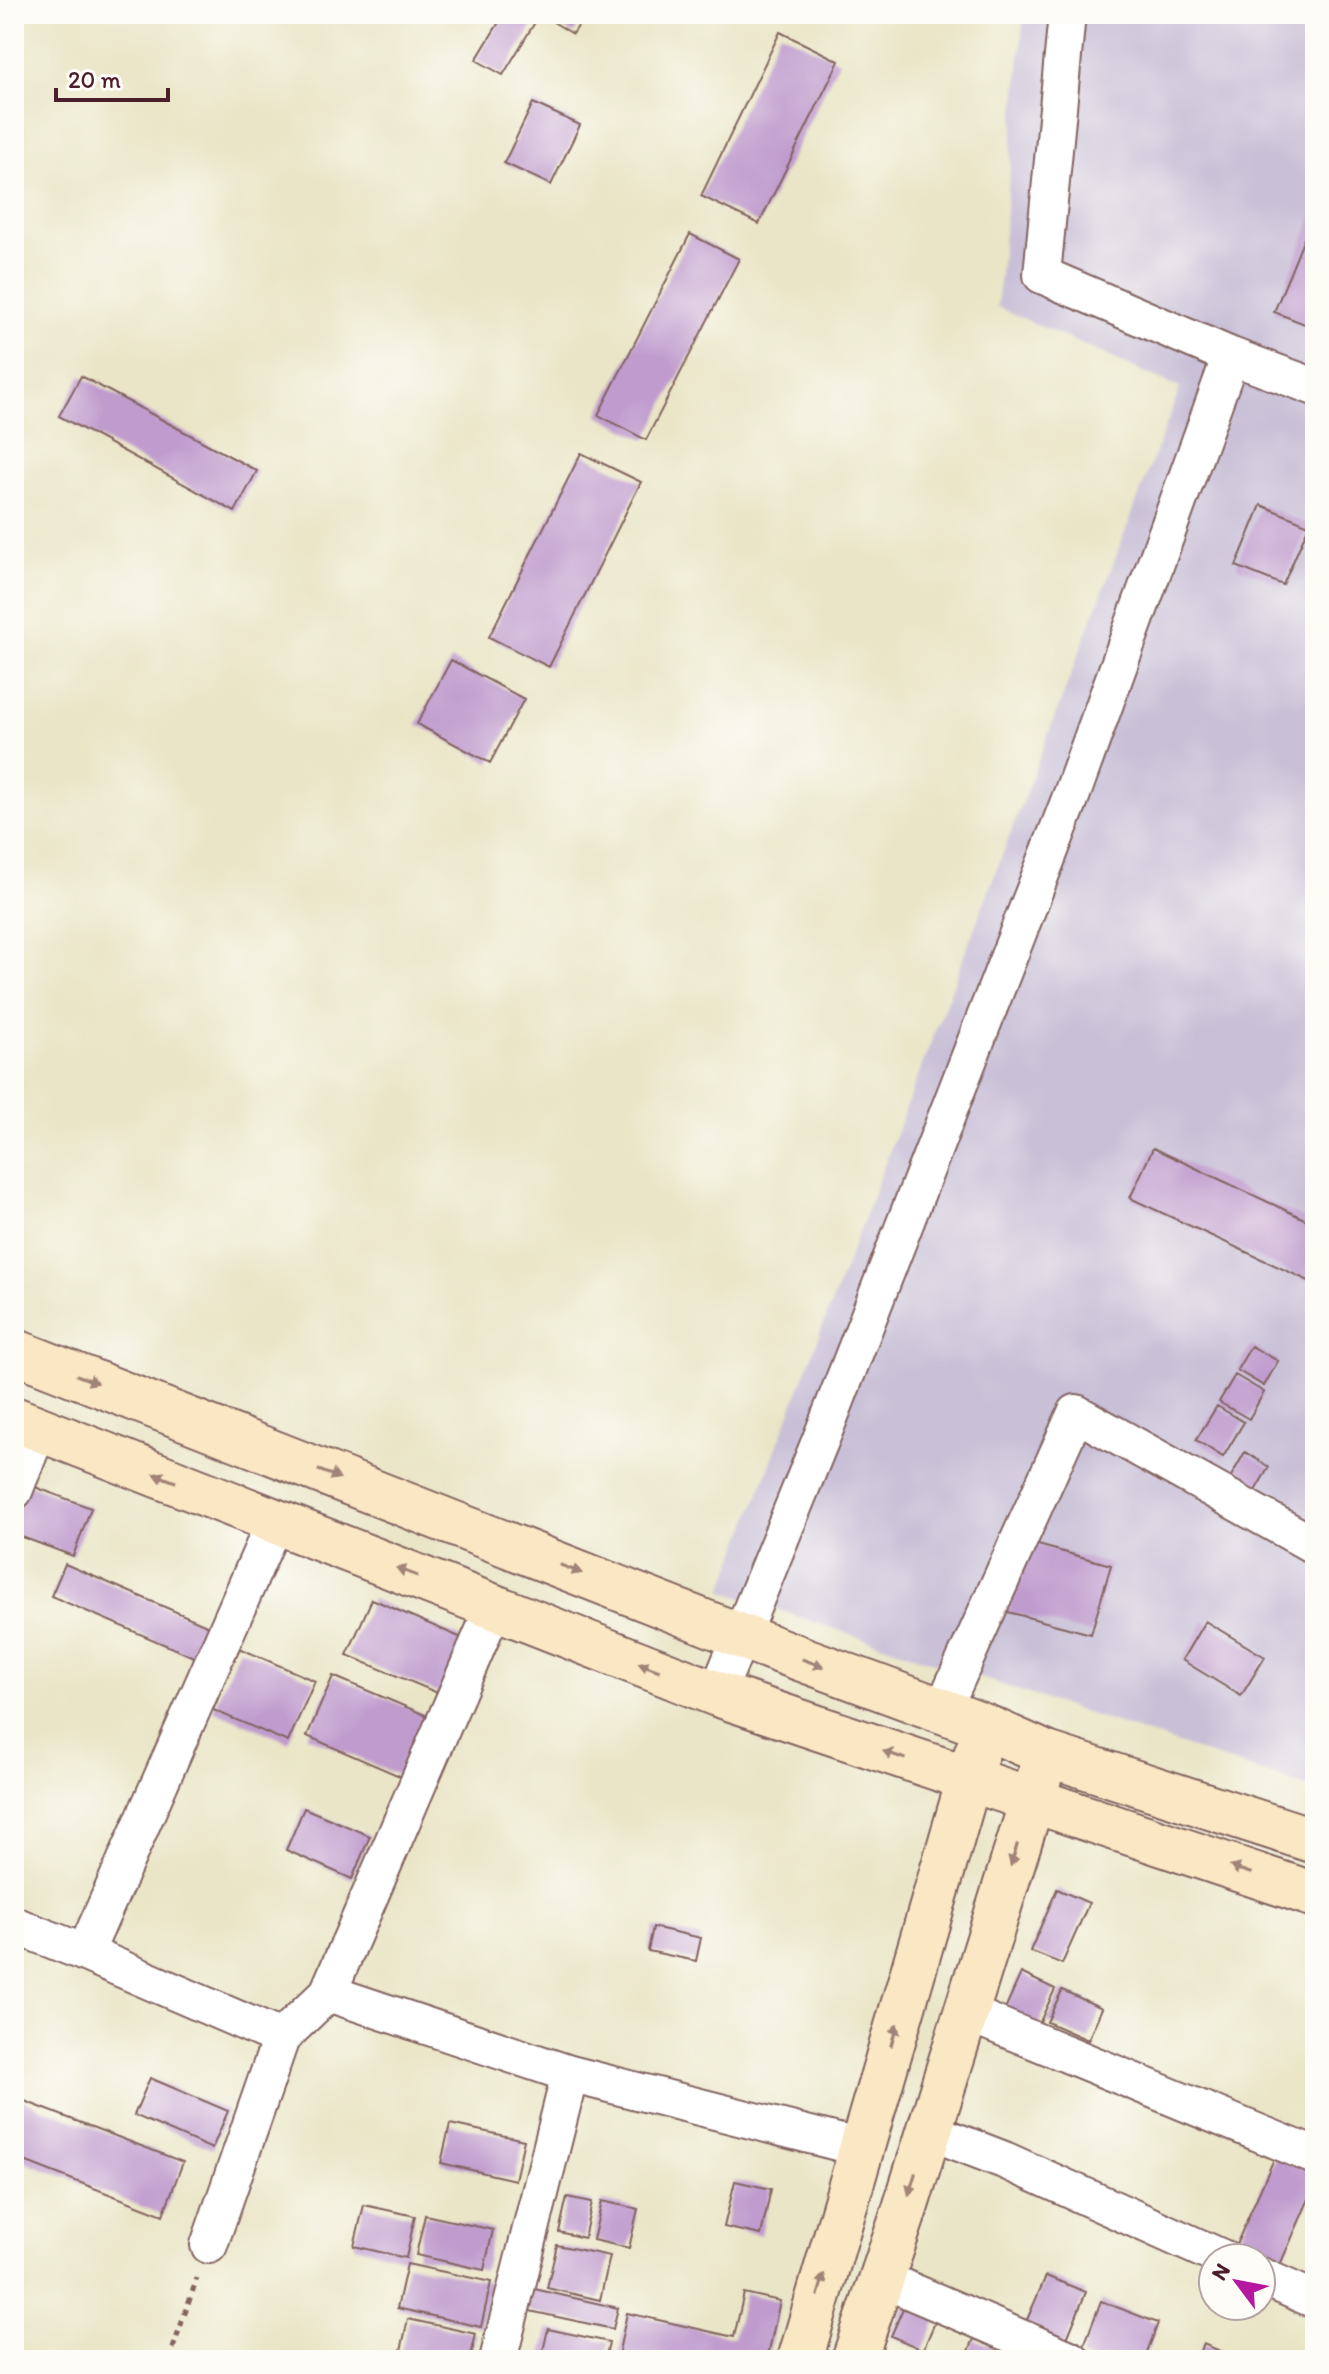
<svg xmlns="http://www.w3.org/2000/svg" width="1329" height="2374" viewBox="0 0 1329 2374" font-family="Itim,sans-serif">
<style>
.industrial{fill:#c9bfd7}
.building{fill:#c09cce}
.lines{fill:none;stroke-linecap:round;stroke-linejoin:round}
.street-casing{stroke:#826461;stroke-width:40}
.secondary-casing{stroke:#826461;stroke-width:48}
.path{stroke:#826461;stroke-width:5;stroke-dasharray:6 6;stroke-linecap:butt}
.street{stroke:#fff;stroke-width:36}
.secondary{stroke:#fae7c3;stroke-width:44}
.oneway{fill:#a28377}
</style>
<rect width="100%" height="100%" fill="#fdfcf7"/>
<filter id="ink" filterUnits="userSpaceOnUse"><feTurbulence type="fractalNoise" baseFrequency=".0125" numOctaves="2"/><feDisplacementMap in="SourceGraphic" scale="16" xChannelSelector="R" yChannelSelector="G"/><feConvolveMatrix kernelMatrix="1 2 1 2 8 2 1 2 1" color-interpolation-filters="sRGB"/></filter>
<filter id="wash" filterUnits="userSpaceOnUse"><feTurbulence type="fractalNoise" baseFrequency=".006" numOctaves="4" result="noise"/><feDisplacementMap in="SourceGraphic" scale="32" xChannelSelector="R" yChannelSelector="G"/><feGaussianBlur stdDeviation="1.8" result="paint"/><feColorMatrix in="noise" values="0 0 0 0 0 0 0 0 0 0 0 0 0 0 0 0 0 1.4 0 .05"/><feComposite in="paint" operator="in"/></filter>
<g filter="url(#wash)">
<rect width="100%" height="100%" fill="#eae5c6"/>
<path class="industrial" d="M 1024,14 L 1315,14 L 1315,1790 L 722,1591 L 1180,388 L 997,307 Z"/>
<g id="blocks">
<path class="building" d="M 504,14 L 586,14 L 573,34 L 540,14 L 503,75 L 476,60 Z
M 780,32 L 839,61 L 759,224 L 701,196 Z
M 533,103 L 580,125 L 551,185 L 504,163 Z
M 1315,212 L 1315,328 L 1274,312 Z
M 690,234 L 739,259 L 646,440 L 598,415 Z
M 81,376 L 257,471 L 235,512 L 59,416 Z
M 581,453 L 641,482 L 549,667 L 489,637 Z
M 1261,505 L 1309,525 L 1283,585 L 1236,566 Z
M 451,660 L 524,699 L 490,763 L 417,724 Z
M 1153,1148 L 1315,1224 L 1315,1284 L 1130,1198 Z
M 1251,1346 L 1278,1361 L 1264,1386 L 1237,1370 Z
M 1235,1375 L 1264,1392 L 1249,1419 L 1219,1402 Z
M 1217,1406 L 1244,1422 L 1223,1457 L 1196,1440 Z
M 1245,1452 L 1269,1467 L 1249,1501 L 1225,1487 Z
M 27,1484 L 91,1508 L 73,1556 L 14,1534 L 14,1519 Z
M 1027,1542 L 1111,1565 L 1091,1634 L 1008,1612 Z
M 65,1564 L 209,1626 L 196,1658 L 51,1596 Z
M 372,1599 L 464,1639 L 440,1694 L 347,1655 Z
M 1205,1621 L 1265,1657 L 1241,1696 L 1182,1660 Z
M 239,1648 L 315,1681 L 288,1742 L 213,1710 Z
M 333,1676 L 430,1717 L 404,1778 L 307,1736 Z
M 304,1808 L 370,1836 L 352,1879 L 286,1850 Z
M 1057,1889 L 1089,1903 L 1062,1964 L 1030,1951 Z
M 653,1927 L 701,1938 L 696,1961 L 648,1951 Z
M 1021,1973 L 1055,1989 L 1034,2035 L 1000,2020 Z
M 1062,1990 L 1102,2008 L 1088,2040 L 1047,2022 Z
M 150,2078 L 228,2111 L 212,2149 L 134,2115 Z
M 14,2097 L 183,2162 L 163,2215 L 14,2157 Z
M 450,2124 L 524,2140 L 515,2180 L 441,2163 Z
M 1277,2152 L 1315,2169 L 1315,2185 L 1276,2274 L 1261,2267 L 1261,2258 L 1240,2258 L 1232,2254 Z
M 735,2181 L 771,2189 L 761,2235 L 724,2227 Z
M 567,2197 L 592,2202 L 584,2238 L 559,2232 Z
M 602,2201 L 638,2209 L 629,2248 L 593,2240 Z
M 364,2205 L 415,2216 L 406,2258 L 354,2246 Z
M 425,2215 L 493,2230 L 484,2270 L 416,2255 Z
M 557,2245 L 610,2256 L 600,2300 L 547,2288 Z
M 407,2264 L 491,2282 L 481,2327 L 397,2308 Z
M 1046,2276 L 1086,2292 L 1064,2346 L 1023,2329 Z
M 530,2288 L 618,2308 L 613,2329 L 525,2310 Z
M 744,2293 L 780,2301 L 767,2360 L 635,2360 L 618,2356 L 627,2313 L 734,2337 Z
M 1101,2301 L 1158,2323 L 1144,2360 L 1090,2360 L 1080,2356 Z
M 904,2306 L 936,2320 L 923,2350 L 891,2336 Z
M 408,2319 L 476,2334 L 470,2360 L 399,2360 Z
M 548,2329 L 609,2342 L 605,2360 L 541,2360 Z
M 974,2339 L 1013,2354 L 1011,2360 L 965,2360 Z
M 1203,2344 L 1242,2360 L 1196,2360 Z"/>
</g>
</g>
<g filter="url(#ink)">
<use href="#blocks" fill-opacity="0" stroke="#826461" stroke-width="2"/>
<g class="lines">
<defs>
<path id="street" d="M 1231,356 L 1315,387
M 14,1491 L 39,1428
M 717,1694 L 823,1434 L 1072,794 L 1231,356 L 1042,275 L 1067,14
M 942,1711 L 1076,1413 L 1315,1546
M 14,1925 L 85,1953 L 281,2038
M 85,1953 L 275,1521
M 328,1993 L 494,1607
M 965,2012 L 1315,2156
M 929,2131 L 1004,2160 L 1222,2258
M 209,2245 L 281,2038 L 328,1993 L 570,2074 L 861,2148
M 1261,2276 L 1315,2300
M 880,2278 L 1072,2360
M 498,2360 L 570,2074"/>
<path id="secondary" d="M 14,1351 L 740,1636 L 986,1727 L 1047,1754 L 1315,1841
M 14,1419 L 717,1694 L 1315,1895
M 800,2360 L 977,1752
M 854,2360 L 903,2215 L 1041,1772"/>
</defs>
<use href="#street" class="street-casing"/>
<use href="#secondary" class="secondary-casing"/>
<path class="path" d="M 169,2360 L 197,2278"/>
<use href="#street" class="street"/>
<use href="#secondary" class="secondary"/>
</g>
<defs><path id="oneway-solid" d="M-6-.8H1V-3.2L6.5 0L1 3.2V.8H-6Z" transform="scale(2)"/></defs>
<g class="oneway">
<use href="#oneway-solid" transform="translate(87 1379) rotate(21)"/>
<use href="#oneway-solid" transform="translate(329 1474) rotate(21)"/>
<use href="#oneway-solid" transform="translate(165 1478) rotate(-159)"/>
<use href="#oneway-solid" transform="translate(571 1569) rotate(21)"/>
<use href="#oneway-solid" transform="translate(407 1572) rotate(-159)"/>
<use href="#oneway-solid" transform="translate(813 1663) rotate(20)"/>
<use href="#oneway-solid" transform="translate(649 1667) rotate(-159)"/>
<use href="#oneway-solid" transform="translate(894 1755) rotate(-161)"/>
<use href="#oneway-solid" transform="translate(1014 1855) rotate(107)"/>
<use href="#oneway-solid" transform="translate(1241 1870) rotate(-162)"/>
<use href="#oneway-solid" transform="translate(894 2035) rotate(-74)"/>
<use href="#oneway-solid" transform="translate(912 2184) rotate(107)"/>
<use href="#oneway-solid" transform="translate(821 2285) rotate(-74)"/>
</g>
</g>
<rect width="1329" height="2374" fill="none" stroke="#fdfcf7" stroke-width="48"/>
<g transform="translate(1237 2282) rotate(302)"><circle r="38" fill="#fdfcf7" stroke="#b5a4a5" stroke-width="2"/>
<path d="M0-6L14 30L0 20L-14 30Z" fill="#b5179e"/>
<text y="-12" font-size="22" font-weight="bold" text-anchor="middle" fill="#4a1f2b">N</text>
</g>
<path d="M56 88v12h112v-12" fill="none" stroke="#4a1f2b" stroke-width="4"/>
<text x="68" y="88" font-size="24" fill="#4a1f2b" stroke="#fdfcf7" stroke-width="6" paint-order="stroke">20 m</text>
</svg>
